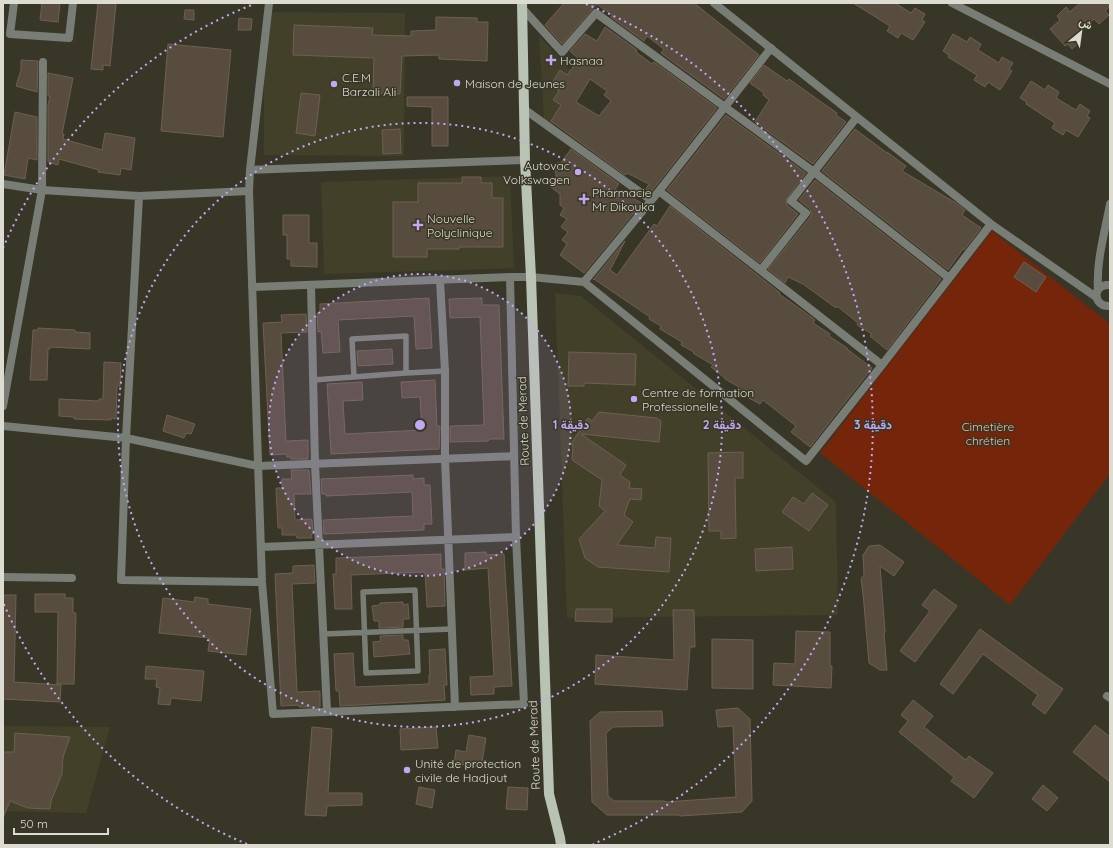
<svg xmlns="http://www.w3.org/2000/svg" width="1113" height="848" viewBox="0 0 1113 848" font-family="Quicksand,Vazirmatn,sans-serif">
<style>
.built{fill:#424029}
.green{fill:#74250a}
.building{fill:#584c3f;stroke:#6d6052;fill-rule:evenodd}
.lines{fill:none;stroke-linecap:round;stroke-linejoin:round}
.lane{stroke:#787d76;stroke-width:5.5}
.street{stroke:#787d76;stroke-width:8}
.primary{stroke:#b9c3b4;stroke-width:10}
.ring{fill:none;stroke:#c2a8f3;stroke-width:2;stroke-dasharray:2 4}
.poi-dot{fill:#c2a8f3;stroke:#383727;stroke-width:1.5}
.labels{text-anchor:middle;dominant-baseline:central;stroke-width:3;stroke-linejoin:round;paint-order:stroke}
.poi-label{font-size:12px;fill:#dddcd2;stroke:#383727;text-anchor:start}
.street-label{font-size:12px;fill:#dddcd2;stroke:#383727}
.park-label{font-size:12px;fill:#fdb29b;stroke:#383727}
.centre{fill:#c2a8f3;stroke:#383727;stroke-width:2}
.ring-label{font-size:12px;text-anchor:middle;font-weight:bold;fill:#c2a8f3;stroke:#383727;stroke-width:3;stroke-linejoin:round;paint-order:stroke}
</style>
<rect width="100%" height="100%" fill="#383727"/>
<path class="built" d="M 264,12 L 405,13 L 404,156 L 264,155 Z
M 539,36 L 584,85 L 553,126 L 544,119 Z
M 510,176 L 514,268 L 324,274 L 321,182 Z
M 555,293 L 581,296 L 836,502 L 838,615 L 567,618 Z
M 3,726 L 110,727 L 86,813 L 3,811 Z"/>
<path class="green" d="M 992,231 L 1110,324 L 1110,474 L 1010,605 L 820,453 Z"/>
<path class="building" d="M 42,3 L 60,3 L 58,22 L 40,20 Z
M 98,3 L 116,3 L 110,66 L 103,65 L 103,70 L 91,69 Z
M 564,3 L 694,3 L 759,55 L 724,99 L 661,53 L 664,49 L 647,36 L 644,41 L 611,17 L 612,15 L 597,4 L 562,44 L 545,25 Z
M 853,3 L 895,3 L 911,13 L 915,8 L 925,14 L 922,20 L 925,22 L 913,40 L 901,33 L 898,38 L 887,31 L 890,26 Z
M 1080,3 L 1110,3 L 1110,6 L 1105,11 L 1109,15 L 1099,24 L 1094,19 L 1076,35 L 1081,41 L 1072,49 L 1068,44 L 1065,46 L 1050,29 L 1060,20 L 1057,16 L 1066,7 L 1070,12 Z
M 185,10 L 194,10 L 194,20 L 184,19 Z
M 436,17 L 477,18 L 477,22 L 488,22 L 487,61 L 439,59 L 439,55 L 402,56 L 400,94 L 373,93 L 374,58 L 293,55 L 294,25 L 373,28 L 372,35 L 411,36 L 411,31 L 436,30 Z
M 239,18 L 252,19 L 251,30 L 238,30 Z
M 605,27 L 637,50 L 636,52 L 652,64 L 654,62 L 717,108 L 651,192 L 646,189 L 649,184 L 627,173 L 625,175 L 551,121 L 561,105 L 553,100 L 559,91 L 551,85 L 560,70 L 567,75 L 579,59 L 570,51 L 585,34 L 597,41 ZM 590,79 L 607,91 L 604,95 L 611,101 L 599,116 L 576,102 Z
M 953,34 L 967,42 L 970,37 L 981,44 L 978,50 L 999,63 L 1002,57 L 1013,63 L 1009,69 L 1012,71 L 1000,90 L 988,82 L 985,87 L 974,80 L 977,75 L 948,57 L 949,55 L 943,51 Z
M 168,44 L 231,50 L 223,137 L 161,131 Z
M 21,60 L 38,61 L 37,92 L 16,86 L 21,70 Z
M 764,65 L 787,81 L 789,79 L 817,99 L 837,113 L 836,115 L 846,122 L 813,164 L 755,122 L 769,100 L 763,95 L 764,93 L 750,83 Z
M 48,73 L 73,78 L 62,134 L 64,134 L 63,139 L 102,150 L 105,133 L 135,138 L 131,170 L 121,168 L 120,175 L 98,172 L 99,170 L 59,159 L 58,165 L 48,162 L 48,105 L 50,96 L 48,96 Z
M 1031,81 L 1045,90 L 1048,85 L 1059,92 L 1056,98 L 1076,110 L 1080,104 L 1090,111 L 1087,116 L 1090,118 L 1078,137 L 1066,130 L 1063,135 L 1052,128 L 1055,123 L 1026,104 L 1027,102 L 1020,98 Z
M 301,93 L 320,95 L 315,136 L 296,133 Z
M 407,97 L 448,97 L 448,146 L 432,146 L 432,107 L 407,106 Z
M 15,112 L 37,117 L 37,160 L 28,158 L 25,179 L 4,175 Z
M 726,115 L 806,173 L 786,200 L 787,205 L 798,214 L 760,263 L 667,190 Z
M 400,129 L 401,153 L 383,154 L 382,130 Z
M 855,129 L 887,153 L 887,152 L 906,166 L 902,171 L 956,203 L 965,210 L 962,215 L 981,228 L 964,250 L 963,249 L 948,270 L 822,171 Z
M 571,149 L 619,184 L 615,189 L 642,203 L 584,273 L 560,255 L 567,244 L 562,240 L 568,232 L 561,227 L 567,219 L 560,215 L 564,208 L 560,205 L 560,194 L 551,187 L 556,181 L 556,172 L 552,169 L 557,163 L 561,163 Z
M 462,177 L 481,177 L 481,183 L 492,183 L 492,198 L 503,198 L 503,247 L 459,247 L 459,249 L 427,249 L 427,257 L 393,257 L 393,202 L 418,202 L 418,183 L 462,183 Z
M 815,180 L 941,279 L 887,350 L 870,336 L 872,334 L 857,325 L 858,323 L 837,306 L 836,308 L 803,284 L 788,277 L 785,283 L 768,269 L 811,216 L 811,213 L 810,209 L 799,200 Z
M 670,206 L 780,293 L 779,294 L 803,311 L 815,320 L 813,323 L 830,334 L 829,336 L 847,348 L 847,349 L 872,368 L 810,447 L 791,432 L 796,426 L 763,400 L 760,404 L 747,397 L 748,395 L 738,389 L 739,387 L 725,379 L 725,378 L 711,367 L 713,365 L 693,353 L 694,352 L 681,345 L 682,342 L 660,329 L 661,326 L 649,319 L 650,317 L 594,279 L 593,280 L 625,241 L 610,270 L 617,275 L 654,224 L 657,226 Z
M 283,215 L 309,215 L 309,243 L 317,243 L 317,267 L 291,266 L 291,259 L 287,259 L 287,235 L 283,235 Z
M 1024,262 L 1046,277 L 1036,292 L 1014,277 Z
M 429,298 L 432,348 L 416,349 L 414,316 L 338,320 L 340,352 L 323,353 L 321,331 L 318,332 L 317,313 L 320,313 L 320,304 Z
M 482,298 L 482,305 L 499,305 L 504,439 L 490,439 L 488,441 L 450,442 L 450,426 L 484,425 L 480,317 L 450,318 L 449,299 Z
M 306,314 L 307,332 L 281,333 L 286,441 L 308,440 L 308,459 L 291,459 L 291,457 L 287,457 L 287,454 L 270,455 L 263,323 L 282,322 L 281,315 Z
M 38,328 L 75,330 L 75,332 L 90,333 L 90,349 L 50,347 L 50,349 L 48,349 L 47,380 L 30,380 L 33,330 L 38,330 Z
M 392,349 L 393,364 L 358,366 L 357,351 Z
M 569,352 L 636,354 L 635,385 L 584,383 L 584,386 L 568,386 Z
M 104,362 L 121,363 L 120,386 L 117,386 L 116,419 L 111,418 L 111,420 L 74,419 L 74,417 L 59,416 L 59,399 L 99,401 L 99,399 L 103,399 Z
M 435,380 L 437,426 L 440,426 L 439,449 L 331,454 L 327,384 L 362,382 L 363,400 L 343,401 L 345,434 L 422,430 L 420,397 L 402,398 L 401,382 Z
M 599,412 L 657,418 L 661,421 L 659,442 L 581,434 L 626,465 L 620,475 L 630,482 L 629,488 L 642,489 L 641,500 L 630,499 L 624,515 L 633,522 L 617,545 L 655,548 L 656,537 L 671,538 L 669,572 L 598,567 L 585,558 L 579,539 L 605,511 L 599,506 L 602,480 L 572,460 L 573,446 L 571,444 L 588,418 L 592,421 Z
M 167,415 L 195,424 L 191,434 L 186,433 L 184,438 L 163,431 Z
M 743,452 L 743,478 L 735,478 L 736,538 L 721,539 L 721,531 L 709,531 L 708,453 Z
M 291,470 L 309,470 L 311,494 L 294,494 L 295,520 L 311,519 L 311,520 L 312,520 L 313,534 L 311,534 L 312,538 L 297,538 L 296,535 L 282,535 L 282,528 L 278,528 L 276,488 L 282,488 L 282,479 L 292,479 Z
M 413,475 L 413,479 L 424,478 L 424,485 L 430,485 L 432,524 L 424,524 L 424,530 L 324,534 L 323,520 L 413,516 L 412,492 L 326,496 L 326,494 L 322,494 L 321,479 Z
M 812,493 L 828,505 L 809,531 L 782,512 L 793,497 L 804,504 Z
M 880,545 L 904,562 L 894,576 L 880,566 L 885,632 L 884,634 L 887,670 L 880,670 L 869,663 L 863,593 L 863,594 L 861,579 L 864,575 L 863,555 L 869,546 Z
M 792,547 L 793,569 L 756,571 L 755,549 Z
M 486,552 L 486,555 L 504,554 L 512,686 L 494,687 L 494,694 L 471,695 L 470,677 L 494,676 L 488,568 L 465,570 L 465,553 Z
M 441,554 L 441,569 L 444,569 L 445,606 L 427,607 L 425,572 L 351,575 L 352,609 L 335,609 L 333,574 L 336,574 L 336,558 Z
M 314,565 L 315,583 L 292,584 L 297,692 L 320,691 L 320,707 L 299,707 L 299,705 L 281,706 L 275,574 L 293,573 L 293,566 Z
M 934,589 L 957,606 L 915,662 L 900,651 L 930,611 L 922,605 Z
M 35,594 L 65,594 L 65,598 L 73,598 L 73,613 L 76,613 L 74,684 L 57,684 L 58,612 L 35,612 Z
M 3,595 L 16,595 L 14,682 L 61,685 L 60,702 L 3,699 Z
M 195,597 L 208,599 L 208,604 L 251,609 L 246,655 L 208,651 L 210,638 L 159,633 L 163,598 L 194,602 Z
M 403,602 L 403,605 L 408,604 L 409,619 L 403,619 L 403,627 L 379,628 L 379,621 L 374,621 L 372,606 L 380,605 L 380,603 Z
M 576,609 L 612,609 L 612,622 L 603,622 L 575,621 Z
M 673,610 L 694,610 L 695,647 L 690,647 L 687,690 L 595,684 L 596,655 L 674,660 Z
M 980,629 L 1039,672 L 1063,689 L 1045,714 L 1032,704 L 1038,695 L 983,654 L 953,694 L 940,684 Z
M 796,631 L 830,632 L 830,666 L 832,666 L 831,688 L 773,685 L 774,663 L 795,664 Z
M 403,635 L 403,640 L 408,640 L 410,654 L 374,657 L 373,642 L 381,641 L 380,636 Z
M 712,639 L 753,640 L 753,689 L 712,688 Z
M 445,649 L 447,685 L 444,685 L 445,700 L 340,706 L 339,691 L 336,691 L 334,654 L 353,653 L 355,687 L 429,684 L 429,675 L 430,675 L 429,650 Z
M 146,666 L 204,671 L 201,701 L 171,698 L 170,705 L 158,704 L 160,688 L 156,687 L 157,679 L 145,679 Z
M 913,700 L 933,716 L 924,727 L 966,760 L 969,756 L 993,773 L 974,798 L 951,781 L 954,777 L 899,732 L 908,721 L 901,715 Z
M 738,708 L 750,719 L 752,801 L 742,812 L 680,816 L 679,815 L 607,815 L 592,802 L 590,721 L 600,712 L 662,711 L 663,726 L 613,727 L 606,733 L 608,796 L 614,801 L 665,801 L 665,802 L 736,797 L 733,726 L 718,727 L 716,710 Z
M 1095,725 L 1110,737 L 1110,782 L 1073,752 Z
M 312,727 L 332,729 L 328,793 L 362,793 L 362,805 L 327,806 L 326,816 L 305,815 Z
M 436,727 L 438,748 L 401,750 L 400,729 Z
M 15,733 L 70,737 L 63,757 L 62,774 L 51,801 L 50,809 L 28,808 L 10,801 L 3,818 L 3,752 L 14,752 Z
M 469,735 L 486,738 L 481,768 L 454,763 L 456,750 L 466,752 Z
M 1043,785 L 1058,798 L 1047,811 L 1032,799 Z
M 419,787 L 435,790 L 432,808 L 416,804 Z
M 508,787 L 528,788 L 527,810 L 506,809 Z"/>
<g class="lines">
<path class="lane" d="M 354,377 L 352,339 L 406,336 L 406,373
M 313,380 L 406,373 L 445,371
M 415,590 L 418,671 L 366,673 L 363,592 Z
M 324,634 L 452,629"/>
<path class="street" d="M 14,3 L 10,34 L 69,38 L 73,3
M 269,3 L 250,170 L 249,191 L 262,582 L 273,714 L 524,704 L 516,537 L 510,277
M 714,3 L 991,224 L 1096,297
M 952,3 L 1110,84
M 522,8 L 562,52 L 596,13 L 814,172 L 949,278
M 524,109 L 651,200
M 250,170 L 525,160
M 3,184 L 42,190 L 139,196 L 249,191
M 659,191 L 882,365
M 139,196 L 126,438 L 121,580 L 262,582
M 761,270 L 806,213 L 791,201 L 857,117
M 440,280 L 445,371 L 445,458 L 455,707
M 584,282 L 659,191 L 771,48
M 311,285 L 315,464 L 327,711
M 1110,285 C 1091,283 1093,308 1110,306
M 252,287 L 510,277 L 531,277 L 584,282 L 806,461 L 882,365 L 991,224
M 1098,290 C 1096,261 1105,232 1110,204
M 3,406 L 42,190 L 43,62
M 3,426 L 126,438 L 258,466 L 514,456
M 261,547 L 516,537
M 3,577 L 72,578
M 1107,696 L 1110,698"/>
<path class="primary" d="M 522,3 L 525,160 L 531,277 L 549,794 L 560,838 L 561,845"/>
</g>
<circle cx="420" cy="425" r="151" fill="#c2a8f3" fill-opacity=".12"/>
<g class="ring">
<circle cx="420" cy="425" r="151"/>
<circle cx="420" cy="425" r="302"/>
<path d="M247 844A453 453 0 0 1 3 602M3 248A453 453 0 0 1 254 4M586 4A453 453 0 0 1 593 844"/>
</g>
<g class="poi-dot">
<path d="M549 54h4v4h4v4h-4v4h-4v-4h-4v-4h4z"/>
<circle cx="457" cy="83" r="4"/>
<circle cx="334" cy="84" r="4"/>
<circle cx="578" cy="172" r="4"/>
<path d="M582 193h4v4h4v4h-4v4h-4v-4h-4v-4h4z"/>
<path d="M416 219h4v4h4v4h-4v4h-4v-4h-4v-4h4z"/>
<circle cx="634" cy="399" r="4"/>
<circle cx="407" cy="770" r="4"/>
</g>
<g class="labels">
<g class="poi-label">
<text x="560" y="60">Hasnaa</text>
<text x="342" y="77">C.E.M<tspan x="342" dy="14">Barzali Ali</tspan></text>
<text x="465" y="83">Maison de Jeunes</text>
<text x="570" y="165" text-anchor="end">Autovac<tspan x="570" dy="14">Volkswagen</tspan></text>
<text x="592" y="192">Pharmacie<tspan x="592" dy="14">Mr Dikouka</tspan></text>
<text x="427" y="218">Nouvelle<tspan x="427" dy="14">Polyclinique</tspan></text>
<text x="642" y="392">Centre de formation<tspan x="642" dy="14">Professionelle</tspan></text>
<text x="415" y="763">Unité de protection<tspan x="415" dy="14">civile de Hadjout</tspan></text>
</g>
<g class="street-label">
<text transform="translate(523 421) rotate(-92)">Route de Merad</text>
<text transform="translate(534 745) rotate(-92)">Route de Merad</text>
</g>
<g class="park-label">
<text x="988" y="426">Cimetière<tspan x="988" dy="14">chrétien</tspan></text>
</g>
</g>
<circle cx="420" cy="425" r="6" class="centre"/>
<g class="ring-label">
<text x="571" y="429">1 دقيقة</text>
<text x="722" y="429">2 دقيقة</text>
<text x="873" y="429">3 دقيقة</text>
</g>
<rect width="1113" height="848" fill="none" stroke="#dddcd2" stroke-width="8"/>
<g transform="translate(1081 32) rotate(29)" stroke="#383727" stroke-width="3" paint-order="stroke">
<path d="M0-3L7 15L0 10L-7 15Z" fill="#dddcd2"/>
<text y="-6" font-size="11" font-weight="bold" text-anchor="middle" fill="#dddcd2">ش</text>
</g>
<path d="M14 828v6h94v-6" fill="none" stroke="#dddcd2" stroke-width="2"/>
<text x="20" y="828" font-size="12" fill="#dddcd2" stroke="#383727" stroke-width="3" paint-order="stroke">50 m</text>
</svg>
